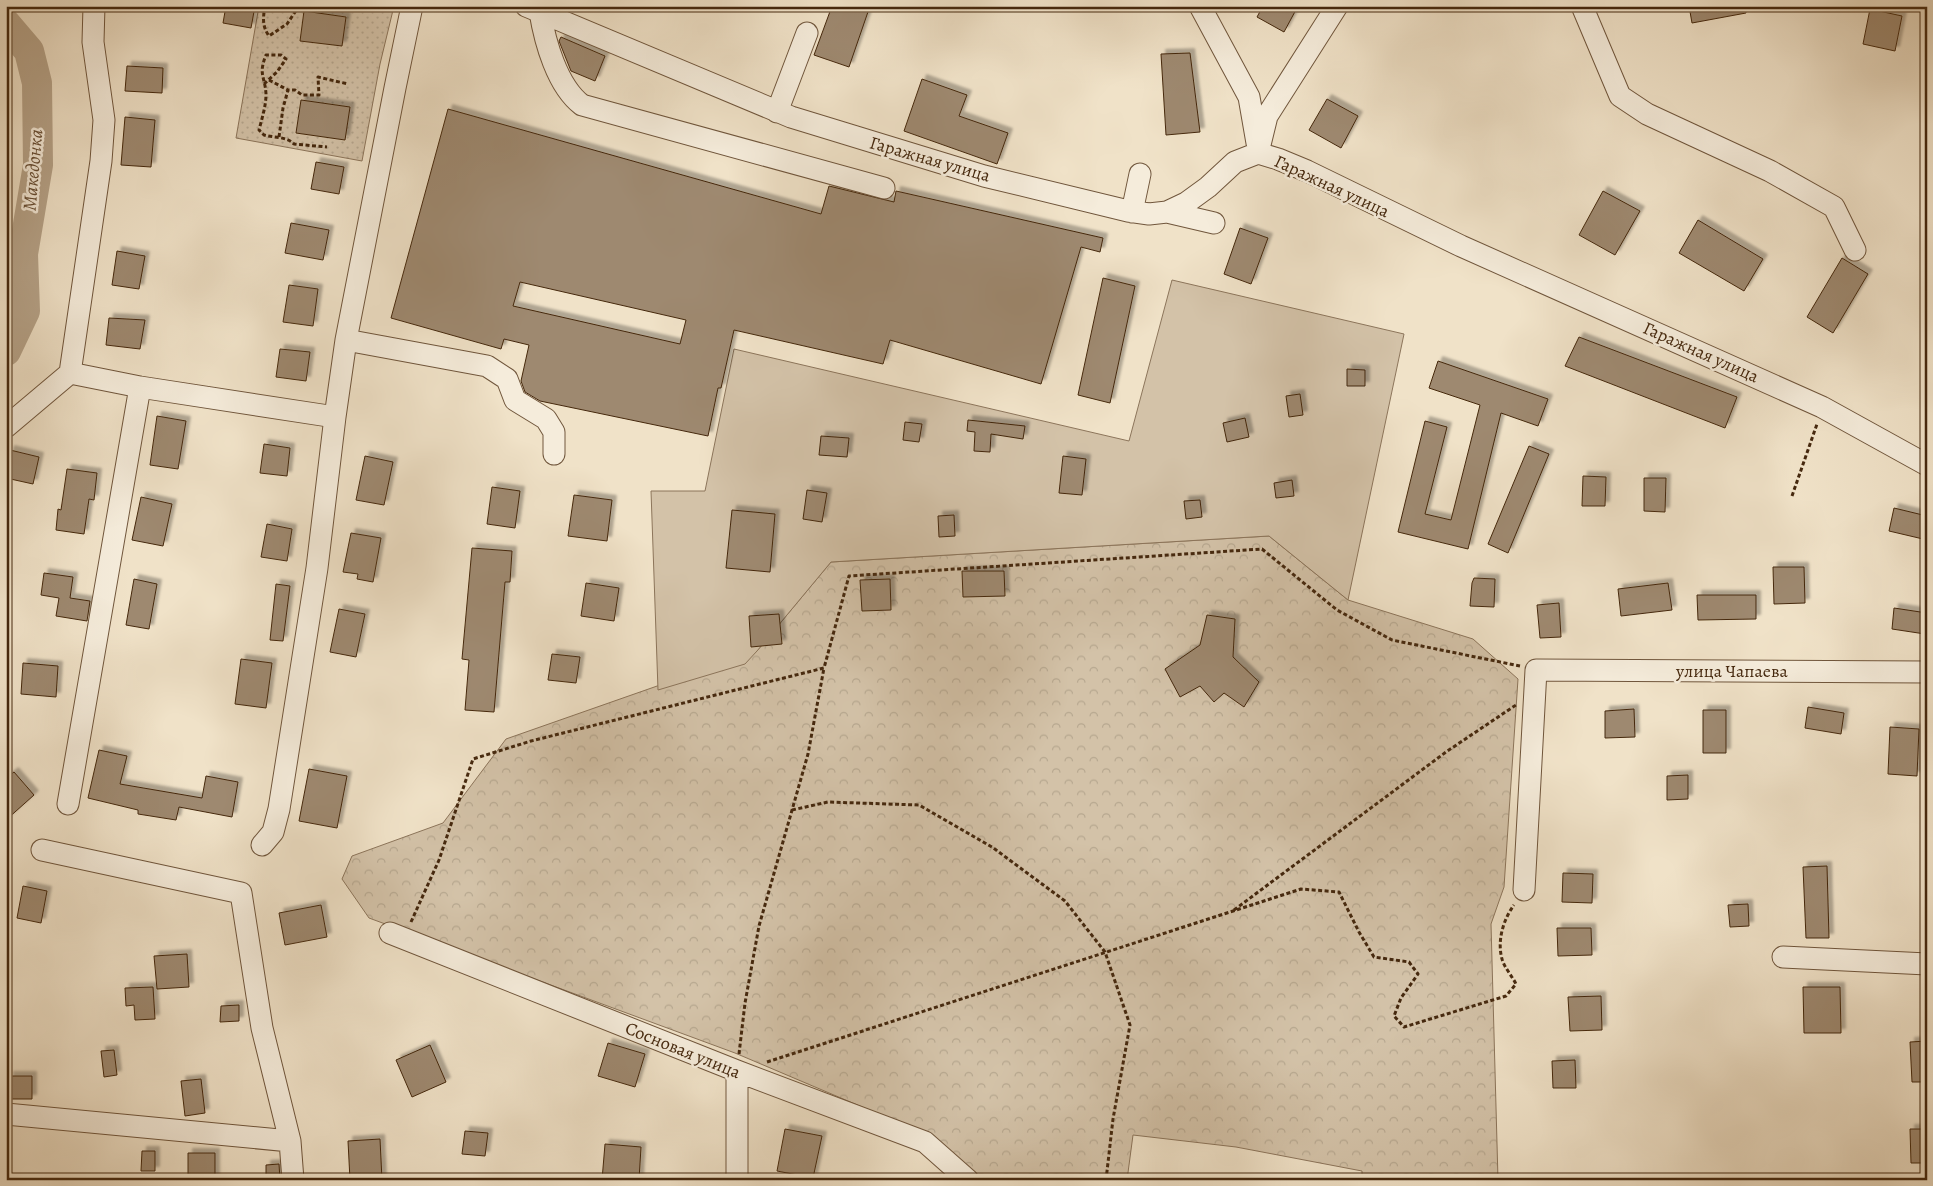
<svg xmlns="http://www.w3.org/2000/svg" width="1933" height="1186" viewBox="0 0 1933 1186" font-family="Alegreya,serif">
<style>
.grass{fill:url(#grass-dots);stroke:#8c755b}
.forest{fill:url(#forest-crowns);stroke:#8c755b}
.garden{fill:#d3c2a8;stroke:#8c755b}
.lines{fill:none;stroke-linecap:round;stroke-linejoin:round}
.river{stroke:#b6a389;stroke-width:30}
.building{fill:#9e896f;stroke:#45280e;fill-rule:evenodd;filter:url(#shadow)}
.minor-casing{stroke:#70563c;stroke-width:23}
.path{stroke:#45280e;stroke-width:3;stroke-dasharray:4 2.5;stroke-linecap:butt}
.minor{stroke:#f5ecdb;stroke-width:21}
.labels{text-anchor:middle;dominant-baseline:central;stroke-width:5;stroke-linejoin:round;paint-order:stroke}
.street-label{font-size:18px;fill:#45280e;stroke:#f5ecdb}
.water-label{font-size:19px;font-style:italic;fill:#674d33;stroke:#f5ecdb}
</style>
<defs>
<pattern id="grass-dots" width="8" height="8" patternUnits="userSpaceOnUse" patternTransform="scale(1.25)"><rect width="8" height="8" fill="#d3c2a8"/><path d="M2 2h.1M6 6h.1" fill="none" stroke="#b6a78f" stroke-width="1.8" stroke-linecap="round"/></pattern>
<pattern id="forest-crowns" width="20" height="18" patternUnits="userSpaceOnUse" patternTransform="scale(1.25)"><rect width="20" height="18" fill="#d3c2a8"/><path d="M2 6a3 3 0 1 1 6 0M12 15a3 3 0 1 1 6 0" fill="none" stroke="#b6a78f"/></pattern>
<filter id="shadow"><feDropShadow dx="4.5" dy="-4.5" stdDeviation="1" flood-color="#0004"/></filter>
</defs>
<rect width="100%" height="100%" fill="#f0e2c8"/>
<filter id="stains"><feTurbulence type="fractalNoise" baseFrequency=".004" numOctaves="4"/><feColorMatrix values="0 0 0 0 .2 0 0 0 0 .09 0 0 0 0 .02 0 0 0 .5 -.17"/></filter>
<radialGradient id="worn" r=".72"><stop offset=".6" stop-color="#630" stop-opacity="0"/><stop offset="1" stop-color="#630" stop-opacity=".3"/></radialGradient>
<path class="grass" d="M 259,6 L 394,6 L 380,64 L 362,161 L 236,138 Z"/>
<path class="forest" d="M 1269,536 L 1348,600 L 1473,639 L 1518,679 L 1504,887 L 1491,924 L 1498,1180 L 1362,1180 L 1362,1171 L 1236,1147 L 1133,1135 L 1127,1180 L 984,1180 L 928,1135 L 735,1053 L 369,918 L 342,879 L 352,856 L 443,823 L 506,739 L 757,651 L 831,562 Z"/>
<path class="garden" d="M 1172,280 L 1404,334 L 1348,600 L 1269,536 L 831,562 L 757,651 L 745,664 L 658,690 L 651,491 L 705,491 L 734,349 L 1129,441 Z"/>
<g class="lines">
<path class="river" d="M 6,24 L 29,51 L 37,83 L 38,165 L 23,254 L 25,311 L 6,351"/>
</g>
<path class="building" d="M 226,6 L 255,6 L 251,28 L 223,23 Z
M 832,6 L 870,6 L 849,67 L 814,55 Z
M 1263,6 L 1298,6 L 1284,32 L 1257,17 Z
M 1689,6 L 1746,6 L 1746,13 L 1692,23 Z
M 1870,9 L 1902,16 L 1895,51 L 1863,44 Z
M 304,11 L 346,17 L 342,46 L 300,41 Z
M 561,37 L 605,56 L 595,81 L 571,71 L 559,41 Z
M 1190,53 L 1200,132 L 1166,135 L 1161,54 Z
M 127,66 L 163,68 L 162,93 L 125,91 Z
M 922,79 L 967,95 L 959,116 L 1008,133 L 997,164 L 904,131 Z
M 1327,99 L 1358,116 L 1341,148 L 1309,130 Z
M 301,100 L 350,107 L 345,140 L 296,133 Z
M 448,109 L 821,214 L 829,186 L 894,202 L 896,191 L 1103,238 L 1100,252 L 1081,247 L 1041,384 L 890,340 L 883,364 L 734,330 L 721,388 L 718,388 L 708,436 L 540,401 L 525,392 L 521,381 L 529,345 L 504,339 L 501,349 L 391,318 ZM 520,282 L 686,320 L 680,344 L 513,306 Z
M 125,117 L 155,120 L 151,167 L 121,165 Z
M 316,162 L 344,167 L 339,194 L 311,189 Z
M 1603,191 L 1640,211 L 1615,255 L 1579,235 Z
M 1698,220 L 1763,259 L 1744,291 L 1679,253 Z
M 291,223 L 329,230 L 323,260 L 285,253 Z
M 1240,228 L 1268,238 L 1251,284 L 1224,274 Z
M 117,251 L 145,256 L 139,289 L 112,285 Z
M 1842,258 L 1868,274 L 1833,333 L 1807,317 Z
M 1103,278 L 1135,286 L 1110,403 L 1078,395 Z
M 289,285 L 318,289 L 313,326 L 283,322 Z
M 109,318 L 145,320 L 140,349 L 106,345 Z
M 1579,337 L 1737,397 L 1725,428 L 1565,366 Z
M 280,349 L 310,352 L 306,381 L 276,377 Z
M 1438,361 L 1548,399 L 1538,426 L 1501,413 L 1468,549 L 1398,532 L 1425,421 L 1447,427 L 1425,514 L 1451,520 L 1480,405 L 1429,388 Z
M 1347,369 L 1365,370 L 1365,386 L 1347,386 Z
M 1300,394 L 1303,415 L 1289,417 L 1286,396 Z
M 157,416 L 186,421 L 178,469 L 150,465 Z
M 1245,418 L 1249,437 L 1227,442 L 1223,423 Z
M 968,420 L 1025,426 L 1023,439 L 991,434 L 990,452 L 974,451 L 975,432 L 967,431 Z
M 905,422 L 922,424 L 919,442 L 903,440 Z
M 821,436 L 849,438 L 847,457 L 819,455 Z
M 264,444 L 290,448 L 287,476 L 260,473 Z
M 1529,446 L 1549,454 L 1508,553 L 1488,544 Z
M 10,450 L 39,457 L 33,484 L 6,478 L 6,465 Z
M 365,456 L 393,462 L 384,505 L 356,500 Z
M 1063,456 L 1086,459 L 1082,495 L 1059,493 Z
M 67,469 L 97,473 L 94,500 L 89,499 L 84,534 L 56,530 L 58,509 L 61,510 Z
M 1583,476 L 1606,477 L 1605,506 L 1582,506 Z
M 1644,478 L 1666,478 L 1665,512 L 1644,511 Z
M 1292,480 L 1294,496 L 1276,498 L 1274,483 Z
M 492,487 L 520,491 L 515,528 L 487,524 Z
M 807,490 L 827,493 L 822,522 L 803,519 Z
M 574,495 L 612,500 L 607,541 L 568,536 Z
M 141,497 L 172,504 L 163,546 L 132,540 Z
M 1200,500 L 1202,517 L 1186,519 L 1184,501 Z
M 1894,508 L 1927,516 L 1923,539 L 1889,531 Z
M 732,510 L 775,514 L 770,572 L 726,568 Z
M 954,515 L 955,536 L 939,537 L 938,516 Z
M 267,524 L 292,529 L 287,561 L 261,557 Z
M 351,533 L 381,538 L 373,582 L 357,579 L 358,574 L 343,572 Z
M 472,548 L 512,551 L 510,582 L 505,582 L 494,712 L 465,710 L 469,660 L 462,659 Z
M 1773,567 L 1804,567 L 1805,603 L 1774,604 Z
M 962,571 L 1004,571 L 1005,596 L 963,597 Z
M 44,573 L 73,577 L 70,598 L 90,601 L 87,621 L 56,616 L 59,598 L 41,595 Z
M 1474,578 L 1495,579 L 1494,607 L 1470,606 L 1472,583 Z
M 134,579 L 157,584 L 149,629 L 126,625 Z
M 890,579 L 891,610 L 862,611 L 860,580 Z
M 586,583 L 619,588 L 614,621 L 581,616 Z
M 1668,583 L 1672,610 L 1621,616 L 1618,589 Z
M 276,584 L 290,586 L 283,641 L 270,640 Z
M 1697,595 L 1756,595 L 1756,619 L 1698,620 Z
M 1559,603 L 1561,637 L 1540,638 L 1537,605 Z
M 1894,608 L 1927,613 L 1925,634 L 1892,629 Z
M 339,609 L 365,614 L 356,657 L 330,652 Z
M 779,614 L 782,644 L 751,647 L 749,616 Z
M 1207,615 L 1235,619 L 1233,657 L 1259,682 L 1244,707 L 1224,693 L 1214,702 L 1200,686 L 1180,697 L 1165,669 L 1200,645 Z
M 552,654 L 580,657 L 576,683 L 548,680 Z
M 241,659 L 272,663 L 266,708 L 235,704 Z
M 23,663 L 58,666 L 56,697 L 21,694 Z
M 1808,707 L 1844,713 L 1841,734 L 1805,728 Z
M 1634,709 L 1635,737 L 1605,738 L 1605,711 Z
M 1703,710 L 1726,710 L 1726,753 L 1703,753 Z
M 1890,727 L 1919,729 L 1917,776 L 1888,774 Z
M 99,750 L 127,756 L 120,784 L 202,798 L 206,776 L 238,782 L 232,817 L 179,807 L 176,820 L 138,814 L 138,810 L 88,798 Z
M 309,769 L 347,776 L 337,828 L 299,821 Z
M 14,772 L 34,795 L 6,820 L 6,778 Z
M 1688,775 L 1688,799 L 1667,800 L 1667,776 Z
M 1827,866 L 1829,938 L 1806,938 L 1803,867 Z
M 1563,873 L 1593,874 L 1592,903 L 1562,902 Z
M 23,886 L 47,891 L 41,923 L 17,918 Z
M 1748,904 L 1749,926 L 1730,927 L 1728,905 Z
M 321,905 L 327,937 L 285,945 L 279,913 Z
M 1557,928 L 1591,928 L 1592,955 L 1558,956 Z
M 187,954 L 189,987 L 157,989 L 154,956 Z
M 153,987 L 155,1019 L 135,1020 L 134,1005 L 126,1006 L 125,988 Z
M 1803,987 L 1840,987 L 1841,1033 L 1804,1033 Z
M 1601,996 L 1602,1030 L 1570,1031 L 1568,997 Z
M 239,1005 L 239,1021 L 220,1022 L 221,1006 Z
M 1927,1041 L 1927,1082 L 1912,1082 L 1910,1042 Z
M 608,1043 L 645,1054 L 635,1087 L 598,1076 Z
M 430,1045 L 446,1082 L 412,1097 L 396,1060 Z
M 114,1050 L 117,1075 L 104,1077 L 101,1051 Z
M 1575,1060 L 1576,1088 L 1553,1088 L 1552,1061 Z
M 9,1076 L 32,1076 L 32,1099 L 9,1099 Z
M 201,1079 L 205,1113 L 185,1116 L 181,1081 Z
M 785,1129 L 822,1136 L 813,1178 L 777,1171 Z
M 1910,1129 L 1927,1129 L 1927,1163 L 1911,1163 Z
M 465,1131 L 488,1133 L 485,1156 L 462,1154 Z
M 380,1139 L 382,1180 L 350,1180 L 348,1141 Z
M 605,1144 L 641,1147 L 639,1180 L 602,1180 Z
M 142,1151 L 155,1151 L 155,1171 L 141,1171 Z
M 188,1153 L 215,1153 L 215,1180 L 188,1180 Z
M 279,1164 L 280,1180 L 266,1180 L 266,1165 Z"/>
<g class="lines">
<defs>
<path id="minor" d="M 526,6 L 791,117 L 984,176 L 1128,211 L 1149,214 L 1167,212 L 1186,203 L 1208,187 L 1235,162 L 1258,153 L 1278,159 L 1307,171 L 1461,246 L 1822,407 L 1927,465
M 1200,6 L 1249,97 L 1257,143
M 1582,6 L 1620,96 L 1647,114 L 1770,171 L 1834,207 L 1855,250
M 540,12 C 545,42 557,86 582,105 L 884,188
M 777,112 L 807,33
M 1258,153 L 1267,116 L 1337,6
M 1132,212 L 1140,174
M 1167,212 L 1214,223
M 346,340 L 487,366 L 507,379 L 515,400 L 546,419 L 554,432 L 554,454
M 70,373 L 140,387 L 335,417
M 6,427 L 70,373 L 101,161 L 104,120 L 93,42 L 94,6
M 68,804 L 140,387
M 262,845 L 273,832 L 279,809 L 317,568 L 335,417 L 346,340 L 395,88 L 412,6
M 42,850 L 241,893 L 262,1028 L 290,1141 L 293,1180
M 1524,890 L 1536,670 L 1927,672
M 390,933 L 737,1071 L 925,1142 L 968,1180
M 1783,957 L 1927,964
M 6,1114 L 290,1141
M 737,1180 L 737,1071"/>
</defs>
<use href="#minor" class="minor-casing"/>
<path class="path" d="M 265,6 C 263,18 262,26 269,36 L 287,24 L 299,6
M 351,6 L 359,8
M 269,80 L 288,90
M 264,84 L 277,72 L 286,59 L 281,55 L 266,55 C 258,75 265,76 266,94 C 266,106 262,118 259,130 L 264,135 C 274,138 286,136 294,144 L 327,147
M 279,137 L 283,108 L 288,90 L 295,90 L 302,95 L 319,95 L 318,77 L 348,84
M 1792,496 L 1817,424
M 792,810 L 828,802 L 919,805 L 992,847 L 1065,901 L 1105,952 L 1130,1025 L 1113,1119 L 1106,1180
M 1234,910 L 1446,752 L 1516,705
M 411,922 L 439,860 L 473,759 L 531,741 L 824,668 L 849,576 L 1262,549 L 1337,610 L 1392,640 L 1520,666
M 739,1054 L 745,1003 L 759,926 L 808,754 L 824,668
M 767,1062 L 1301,889 L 1339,892 L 1359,932 L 1374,957 L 1409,962 L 1418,974 L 1401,998 L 1394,1016 L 1404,1027 L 1506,996 L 1516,984 C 1512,976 1504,967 1502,959 C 1497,941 1503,920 1514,905"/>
<use href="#minor" class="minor"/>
</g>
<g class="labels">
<g class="street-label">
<text transform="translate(930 159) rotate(16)">Гаражная улица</text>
<text transform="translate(1332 186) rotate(25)">Гаражная улица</text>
<text transform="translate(1701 352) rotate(24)">Гаражная улица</text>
<text x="1732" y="671">улица Чапаева</text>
<text transform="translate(683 1050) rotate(22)">Сосновая улица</text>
</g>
<g class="water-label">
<text transform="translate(33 170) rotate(-85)">Македонка</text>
</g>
</g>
<rect width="1933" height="1186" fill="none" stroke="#f0e2c8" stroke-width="25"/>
<rect x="8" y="8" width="1918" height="1171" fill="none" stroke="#45280e" stroke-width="2.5"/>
<rect x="12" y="12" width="1908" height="1161" fill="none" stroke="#45280e"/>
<rect width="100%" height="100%" filter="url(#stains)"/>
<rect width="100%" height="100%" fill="url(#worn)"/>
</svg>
